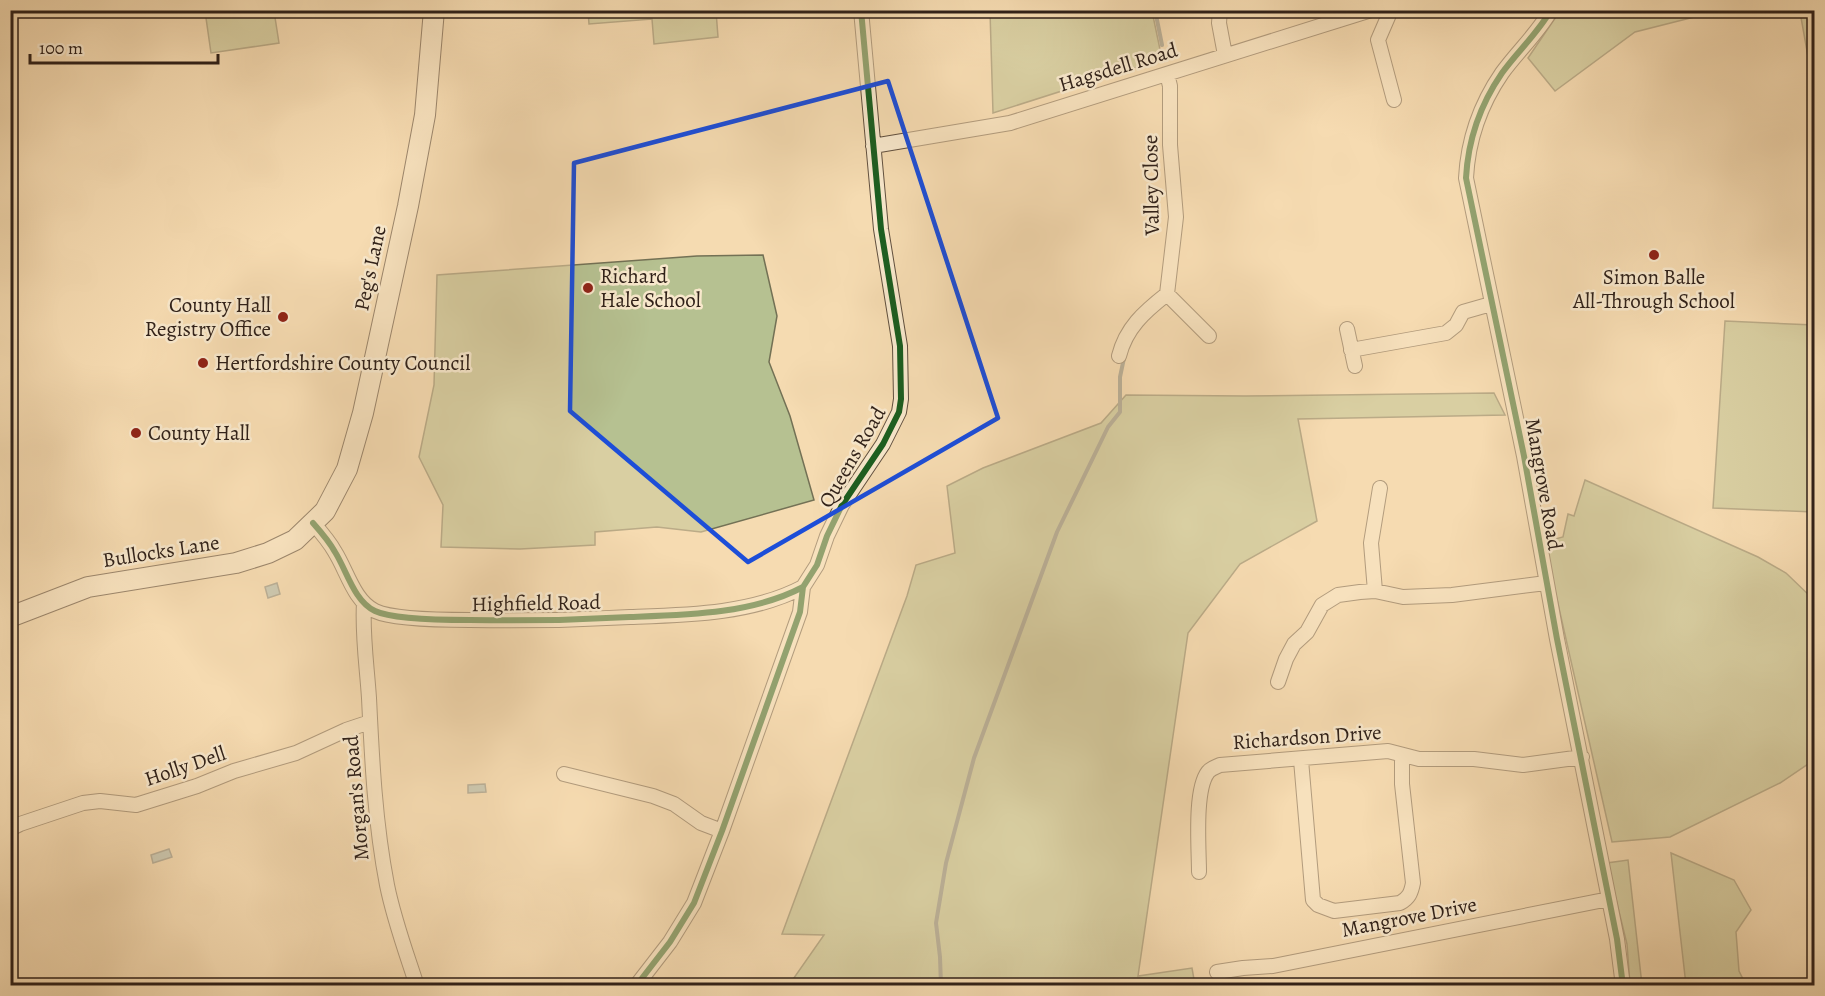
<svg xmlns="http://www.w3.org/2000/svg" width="1825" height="996" viewBox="0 0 1825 996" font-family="Alegreya,serif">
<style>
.green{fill:#b6c191;stroke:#737155;stroke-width:1.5}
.water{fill:#a1b8b7;stroke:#747c78;stroke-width:1.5}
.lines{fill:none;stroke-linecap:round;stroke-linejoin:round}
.stream{stroke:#747c78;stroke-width:4}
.minor-casing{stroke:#61503f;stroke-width:16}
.secondary-casing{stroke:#302119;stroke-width:22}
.minor{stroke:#f8e8cc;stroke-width:14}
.secondary{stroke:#f8e8cc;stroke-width:20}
.cycleway-casing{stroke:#f8e8cc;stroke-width:10}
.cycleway{stroke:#1b5e20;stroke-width:6}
.marked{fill:none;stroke:#1d4ed8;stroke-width:4.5;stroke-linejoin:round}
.poi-dot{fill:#8f2418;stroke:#f8e8cc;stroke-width:2}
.labels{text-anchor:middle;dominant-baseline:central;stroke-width:5;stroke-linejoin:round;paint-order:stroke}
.street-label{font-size:21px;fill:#302119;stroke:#f8e8cc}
.poi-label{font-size:21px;fill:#302119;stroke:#f8e8cc;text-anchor:start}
</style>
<rect width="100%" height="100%" fill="#f5dbb1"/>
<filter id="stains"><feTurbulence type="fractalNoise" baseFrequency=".00333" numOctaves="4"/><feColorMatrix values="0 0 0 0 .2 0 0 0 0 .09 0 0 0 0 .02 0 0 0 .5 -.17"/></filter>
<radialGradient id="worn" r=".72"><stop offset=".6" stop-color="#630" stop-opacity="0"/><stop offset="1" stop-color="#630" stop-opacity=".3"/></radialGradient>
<path class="green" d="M 205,11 L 274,11 L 279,43 L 211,53 Z
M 588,11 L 716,11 L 718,37 L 654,44 L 652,19 L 589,24 Z
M 990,11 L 1152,11 L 1162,59 L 993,113 Z
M 1560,11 L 1560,10 L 1718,11 L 1635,32 L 1555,91 L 1528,58 Z
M 1814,11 L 1814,90 L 1800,12 Z
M 763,255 L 777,316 L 769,362 L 790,416 L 814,500 L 701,532 L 657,527 L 595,532 L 595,545 L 520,549 L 441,547 L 443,505 L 419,457 L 434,385 L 437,275 L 697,256 Z
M 1725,321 L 1814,325 L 1814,512 L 1713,508 Z
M 1494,393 L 1505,415 L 1298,419 L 1317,521 L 1240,564 L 1188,633 L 1138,976 L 1192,968 L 1195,985 L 789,985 L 824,935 L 782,934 L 907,596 L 916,565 L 955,553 L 947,486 L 983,468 L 1101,423 L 1126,395 L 1245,396 Z
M 1585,480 L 1758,557 L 1786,573 L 1811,597 L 1814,616 L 1814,760 L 1780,783 L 1670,837 L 1612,842 L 1544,542 L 1563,537 L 1568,514 L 1574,516 Z
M 1671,853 L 1734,880 L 1751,910 L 1736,932 L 1739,971 L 1746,985 L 1686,985 Z
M 1628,860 L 1642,985 L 1630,985 L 1627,944 L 1607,863 Z"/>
<path class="water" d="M 277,583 L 280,594 L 268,598 L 265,587 Z
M 485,784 L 486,792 L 468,793 L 468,785 Z
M 169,849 L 172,857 L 153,863 L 151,855 Z"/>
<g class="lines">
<path class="stream" d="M 1155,10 L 1162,45
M 941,986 L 940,957 L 936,923 L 946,863 L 974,758 L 1057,532 L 1108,427 L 1120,412 L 1120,377 L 1124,358"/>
<defs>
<path id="minor" d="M 1220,10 L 1219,23 L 1225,55
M 1391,10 L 1378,40 L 1394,100
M 1551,10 C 1538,33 1517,52 1502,73 C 1480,105 1468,140 1466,178 L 1524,456 L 1557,639 L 1617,939 L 1623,986
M 873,146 L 1010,123 L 1371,10
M 1167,294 L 1209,336
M 1347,329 L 1355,366
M 1351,350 L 1446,333 L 1456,325 L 1463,312 L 1491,304
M 1119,356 C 1126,328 1144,312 1167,294 L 1176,217 L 1170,145 L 1170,86 L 1167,74
M 313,523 C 321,532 329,541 335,552 C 347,571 354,601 375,611 C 394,620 448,620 470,620 C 524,621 577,620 630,617 C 687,615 752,614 803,587
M 1375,591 L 1371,543 L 1380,488
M 364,603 C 362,634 367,667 369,698 C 372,761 375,823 387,885 C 394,920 406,952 417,986
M 1278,682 L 1286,659 L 1294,644 L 1307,632 L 1322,605 L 1338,595 L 1360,592 L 1375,591 L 1403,597 L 1452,595 L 1546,583
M 1301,760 L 1313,900 L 1318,905 L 1334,911 L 1400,903 C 1409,898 1411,893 1413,883 L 1402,784 L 1402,755
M 564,774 L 653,796 L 674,804 L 701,823 L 722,831
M 10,829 L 20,824 L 83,803 L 100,801 L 136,805 L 197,786 L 234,771 L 296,753 L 346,730 L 370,722
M 1199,872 C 1199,849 1194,790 1208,772 C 1211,768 1216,767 1220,765 L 1388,751 L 1419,759 L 1474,759 L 1523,765 L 1582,757
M 1217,972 L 1243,968 L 1273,966 L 1609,899
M 636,986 L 670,942 L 694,903 L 722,831 L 800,612 L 803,587 L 817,565 L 827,536 L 842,505 L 883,444 L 899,412 L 901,399 L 900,346 L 881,229 L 861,10"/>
<path id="secondary" d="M 10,617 L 88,587 L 236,563 L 268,553 L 295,540 L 325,511 L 347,469 L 363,413 L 408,206 L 425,115 L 434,10"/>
</defs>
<use href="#minor" class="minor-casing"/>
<use href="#secondary" class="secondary-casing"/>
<use href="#minor" class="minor"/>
<use href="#secondary" class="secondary"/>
<defs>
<path id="cycleway" d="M 1551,10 C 1538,33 1517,52 1502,73 C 1480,105 1468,140 1466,178 L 1524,456 L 1557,639 L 1617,939 L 1623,986
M 313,523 C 321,532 329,541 335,552 C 347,571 354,601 375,611 C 394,620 448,620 470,620 C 524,621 577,620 630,617 C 687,615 752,614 803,587
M 636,986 L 670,942 L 694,903 L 722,831 L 800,612 L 803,587 L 817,565 L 827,536 L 842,505 L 883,444 L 899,412 L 901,399 L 900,346 L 881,229 L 861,10"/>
</defs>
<use href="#cycleway" class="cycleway-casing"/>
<use href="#cycleway" class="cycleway"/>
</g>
<path d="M0 0H1825V996H0ZM 888,81 L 998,418 L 748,562 L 570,411 L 574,163 Z" fill="#f5dbb1" fill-opacity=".55" fill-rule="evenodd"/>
<path class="marked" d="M 888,81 L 998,418 L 748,562 L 570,411 L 574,163 Z"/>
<g class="poi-dot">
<circle cx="1654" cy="255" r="6"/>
<circle cx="588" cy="288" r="6"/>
<circle cx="283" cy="317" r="6"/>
<circle cx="203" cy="363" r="6"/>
<circle cx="136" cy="433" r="6"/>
</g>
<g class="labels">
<g class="street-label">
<text transform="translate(1118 67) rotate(-17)">Hagsdell Road</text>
<text transform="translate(1151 185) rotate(-91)">Valley Close</text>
<text transform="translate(370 268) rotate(-78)">Peg's Lane</text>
<text transform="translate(852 457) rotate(-60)">Queens Road</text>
<text transform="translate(1544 484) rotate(80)">Mangrove Road</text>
<text transform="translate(161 551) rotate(-9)">Bullocks Lane</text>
<text transform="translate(536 603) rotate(-1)">Highfield Road</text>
<text transform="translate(1307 737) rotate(-4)">Richardson Drive</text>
<text transform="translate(185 766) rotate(-19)">Holly Dell</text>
<text transform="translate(356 798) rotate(-95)">Morgan's Road</text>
<text transform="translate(1409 917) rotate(-11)">Mangrove Drive</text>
</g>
<g class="poi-label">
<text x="600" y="276">Richard<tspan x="600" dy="24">Hale School</tspan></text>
<text x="1654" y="277" text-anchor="middle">Simon Balle<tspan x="1654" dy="24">All-Through School</tspan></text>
<text x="271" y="305" text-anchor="end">County Hall<tspan x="271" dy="24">Registry Office</tspan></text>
<text x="215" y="363">Hertfordshire County Council</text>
<text x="148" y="433">County Hall</text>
</g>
</g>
<rect width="1825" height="996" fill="none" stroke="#f5dbb1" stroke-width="36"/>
<rect x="12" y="12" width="1801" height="972" fill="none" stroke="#302119" stroke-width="3"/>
<rect x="18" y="18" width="1789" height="960" fill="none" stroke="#302119" stroke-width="1.5"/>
<path d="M30 54v9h188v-9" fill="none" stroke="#302119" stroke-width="3"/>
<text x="39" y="54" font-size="18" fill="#302119" stroke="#f8e8cc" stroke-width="4.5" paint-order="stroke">100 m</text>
<rect width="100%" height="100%" filter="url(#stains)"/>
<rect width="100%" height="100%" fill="url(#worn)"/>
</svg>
